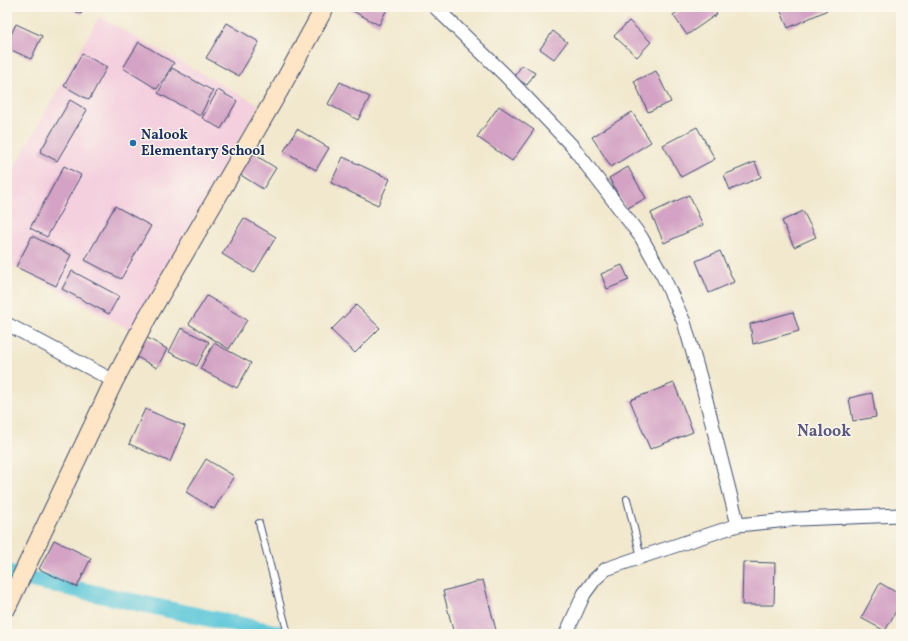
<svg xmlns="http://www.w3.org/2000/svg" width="908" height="641" viewBox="0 0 908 641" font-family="Vollkorn,serif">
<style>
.built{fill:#f4cfde}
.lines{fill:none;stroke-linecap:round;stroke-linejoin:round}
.canal{stroke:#5ec8d9;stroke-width:17}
.building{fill:#d3a2c4}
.lane-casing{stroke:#3b4b6f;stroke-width:8}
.street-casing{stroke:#3b4b6f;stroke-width:15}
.secondary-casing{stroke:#3b4b6f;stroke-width:20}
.lane{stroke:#fff;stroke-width:6}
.street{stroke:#fff;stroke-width:13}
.secondary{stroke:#fde5c5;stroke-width:18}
.poi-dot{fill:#1f6fb2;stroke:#fbf7ec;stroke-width:1.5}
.labels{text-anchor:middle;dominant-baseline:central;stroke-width:3;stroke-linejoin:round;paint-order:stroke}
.poi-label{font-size:14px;font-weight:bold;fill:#1b2f5e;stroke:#fbf7ec;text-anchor:start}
.quarter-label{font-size:16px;font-weight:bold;fill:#5b5782;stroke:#fbf7ec}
</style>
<rect width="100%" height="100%" fill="#fbf7ec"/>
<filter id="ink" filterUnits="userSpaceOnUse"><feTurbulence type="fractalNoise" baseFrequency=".025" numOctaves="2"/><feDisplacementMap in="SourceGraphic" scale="8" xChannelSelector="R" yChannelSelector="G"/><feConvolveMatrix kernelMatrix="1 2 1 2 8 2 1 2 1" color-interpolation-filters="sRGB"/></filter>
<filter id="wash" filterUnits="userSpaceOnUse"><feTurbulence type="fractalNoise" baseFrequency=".012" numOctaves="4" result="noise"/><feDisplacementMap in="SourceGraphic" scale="16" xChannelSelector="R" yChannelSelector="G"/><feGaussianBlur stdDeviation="0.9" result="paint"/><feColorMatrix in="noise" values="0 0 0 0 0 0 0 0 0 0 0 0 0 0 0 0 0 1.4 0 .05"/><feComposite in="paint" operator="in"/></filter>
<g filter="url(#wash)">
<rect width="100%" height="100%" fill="#f1e8cd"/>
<path class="built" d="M 99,17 L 259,105 L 132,331 L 7,262 L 7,181 Z"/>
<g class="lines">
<path class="canal" d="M 7,573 L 12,574
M 29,579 L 281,634"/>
</g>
<g id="blocks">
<path class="building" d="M 67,7 L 84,7 L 81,14 Z
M 350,7 L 388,7 L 379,25 L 349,9 Z
M 685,7 L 712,7 L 717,14 L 687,35 L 673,15 Z
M 779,7 L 834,7 L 788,28 Z
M 629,21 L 651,42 L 637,57 L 614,36 Z
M 227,23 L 259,42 L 239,76 L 206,58 Z
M 16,24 L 42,36 L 31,59 L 7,48 L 7,43 Z
M 553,31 L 567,42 L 554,59 L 540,49 Z
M 139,42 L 174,63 L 157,89 L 123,68 Z
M 82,54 L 107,67 L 89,100 L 64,86 Z
M 522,65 L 535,73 L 527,85 L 514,77 Z
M 172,68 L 213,91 L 200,116 L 158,93 Z
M 656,71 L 671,102 L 648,112 L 634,81 Z
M 340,82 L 370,97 L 358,120 L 328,104 Z
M 218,90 L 237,101 L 221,129 L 202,118 Z
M 70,100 L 87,110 L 57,161 L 40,152 Z
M 499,106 L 534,130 L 512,161 L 477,137 Z
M 632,112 L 651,142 L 611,167 L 592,137 Z
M 697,127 L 715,159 L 681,177 L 663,145 Z
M 297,129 L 329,148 L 316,170 L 284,151 Z
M 252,153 L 276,168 L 263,189 L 239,174 Z
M 343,157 L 390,179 L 378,205 L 331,183 Z
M 755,162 L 761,177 L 730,190 L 724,175 Z
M 64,166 L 81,175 L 47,237 L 30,228 Z
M 628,167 L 646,198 L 626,209 L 609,178 Z
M 689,195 L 703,225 L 664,243 L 651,213 Z
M 115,206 L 151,226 L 121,279 L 85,260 Z
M 803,211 L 816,237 L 794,247 L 782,221 Z
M 244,218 L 276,237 L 254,273 L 222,254 Z
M 32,236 L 71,255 L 56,286 L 16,267 Z
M 720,251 L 734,282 L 709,293 L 696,261 Z
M 622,265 L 629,280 L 607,289 L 601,274 Z
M 72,271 L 119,296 L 109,314 L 62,289 Z
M 207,296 L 247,320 L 229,349 L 189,324 Z
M 356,305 L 380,328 L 355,353 L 331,330 Z
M 793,312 L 799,331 L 753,344 L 750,324 Z
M 181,328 L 209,342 L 197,366 L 169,352 Z
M 144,336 L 167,349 L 157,368 L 133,355 Z
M 214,343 L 251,363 L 237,388 L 200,369 Z
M 674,383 L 693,432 L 650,449 L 630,400 Z
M 872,393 L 876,417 L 853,421 L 849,398 Z
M 145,409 L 185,426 L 170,462 L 129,444 Z
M 206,459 L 234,476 L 214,509 L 186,492 Z
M 54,540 L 91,558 L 77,587 L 39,569 Z
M 743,562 L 775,563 L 774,605 L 742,605 Z
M 483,580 L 497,634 L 454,634 L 443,591 Z
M 880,583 L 901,595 L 901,602 L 885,631 L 861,618 Z"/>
</g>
</g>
<g filter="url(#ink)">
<use href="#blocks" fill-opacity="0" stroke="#3b4b6f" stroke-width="1"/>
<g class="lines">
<defs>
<path id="lane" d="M 627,499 L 641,557
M 259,523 L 288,634"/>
<path id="street" d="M 435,7 L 505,75 L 573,147 L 641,237 L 663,276 L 684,322 L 702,384 L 738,525
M 7,324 L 114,381
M 566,634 L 584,594 L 595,579 L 606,569 L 641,557 L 738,525 L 798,519 L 901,515"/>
<path id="secondary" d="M 7,607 L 114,381 L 148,316 L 280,89 L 325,7"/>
</defs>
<use href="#lane" class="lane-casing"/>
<use href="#street" class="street-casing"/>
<use href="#secondary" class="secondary-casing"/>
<use href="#lane" class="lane"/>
<use href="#street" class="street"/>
<use href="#secondary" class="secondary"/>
</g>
</g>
<circle class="poi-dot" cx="133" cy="143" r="4"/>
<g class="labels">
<g class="poi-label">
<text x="141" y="135">Nalook<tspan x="141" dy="16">Elementary School</tspan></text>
</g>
<g class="quarter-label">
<text x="824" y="432">Nalook</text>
</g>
</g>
<rect width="908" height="641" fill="none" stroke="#fbf7ec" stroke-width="24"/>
</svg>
